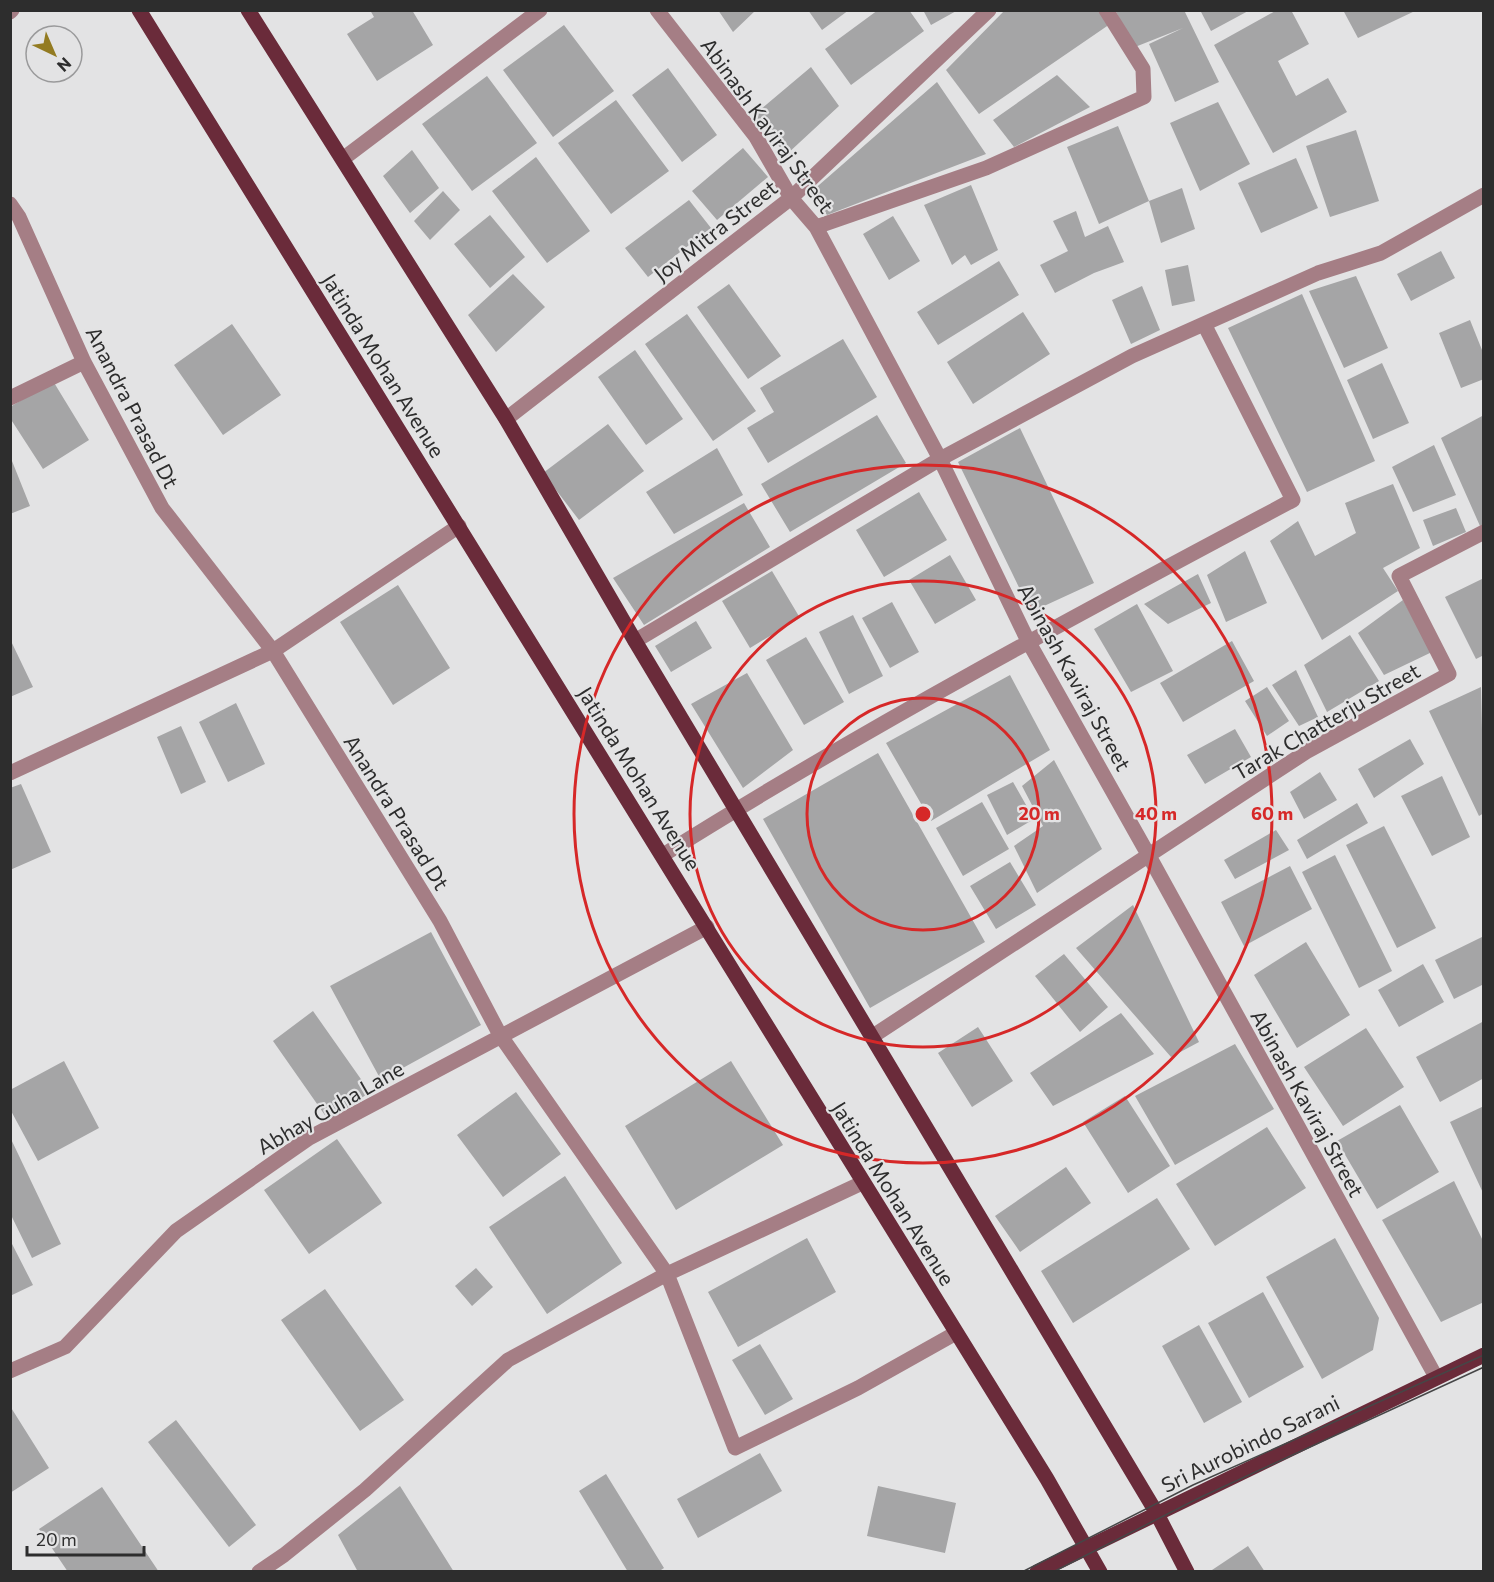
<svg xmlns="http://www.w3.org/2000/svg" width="1494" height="1582" viewBox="0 0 1494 1582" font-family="Commissioner,sans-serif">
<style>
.building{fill:#a5a5a6}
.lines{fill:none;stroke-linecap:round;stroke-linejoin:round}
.minor{stroke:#a57e85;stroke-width:15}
.major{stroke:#6a2b3a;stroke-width:15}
.tram{stroke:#464647;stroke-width:1.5}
.ring{fill:none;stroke:#d62828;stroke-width:3}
.labels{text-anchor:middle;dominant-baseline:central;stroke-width:4.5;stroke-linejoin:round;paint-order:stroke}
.street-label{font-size:21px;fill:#2d2d2d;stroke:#e3e3e4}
.centre{fill:#d62828;stroke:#e3e3e4;stroke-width:3}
.ring-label{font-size:18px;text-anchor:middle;font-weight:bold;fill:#d62828;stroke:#e3e3e4;stroke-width:4.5;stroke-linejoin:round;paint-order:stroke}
</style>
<rect width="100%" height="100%" fill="#e3e3e4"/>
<path class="building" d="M 370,10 L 412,10 L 433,45 L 377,81 L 347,34 L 374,17 Z
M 718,10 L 756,10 L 733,32 Z
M 808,10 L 849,10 L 822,30 Z
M 878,10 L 909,10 L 924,31 L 851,85 L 825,49 Z
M 923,10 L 958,10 L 931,25 Z
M 1005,10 L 1105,10 L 1113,22 L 979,114 L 946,70 Z
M 1115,10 L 1184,10 L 1219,82 L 1175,102 L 1149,44 L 1183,28 L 1135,47 Z
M 1200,10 L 1250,10 L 1211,31 Z
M 1277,10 L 1291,10 L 1309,44 L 1278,61 L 1296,96 L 1328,78 L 1347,112 L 1273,153 L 1214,45 Z
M 1343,10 L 1417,10 L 1358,38 Z
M 564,25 L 614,91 L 553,137 L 503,70 Z
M 811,67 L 839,106 L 786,155 L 754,115 Z
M 668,68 L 717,135 L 682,162 L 632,95 Z
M 1057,75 L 1090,107 L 1014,147 L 993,120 Z
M 487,76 L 537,143 L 472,191 L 422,124 Z
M 937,82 L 986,154 L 827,215 L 811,192 Z
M 616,100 L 669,171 L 611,214 L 558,143 Z
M 1218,102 L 1250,164 L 1200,191 L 1170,123 Z
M 1118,126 L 1149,201 L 1182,188 L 1195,229 L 1161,243 L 1149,201 L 1099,224 L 1067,147 Z
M 1356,130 L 1379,201 L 1330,217 L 1306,146 Z
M 743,148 L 768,177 L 717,220 L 692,191 Z
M 412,150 L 439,188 L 410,213 L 383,176 Z
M 536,157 L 590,231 L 547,263 L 492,191 Z
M 1296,158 L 1318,208 L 1261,233 L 1238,183 Z
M 971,185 L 998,250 L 971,265 L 965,255 L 952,265 L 924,205 Z
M 443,191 L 460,210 L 430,240 L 414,221 Z
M 689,200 L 711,228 L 648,277 L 625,248 Z
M 1076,211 L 1085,237 L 1108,226 L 1124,262 L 1094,273 L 1055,293 L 1040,265 L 1068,251 L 1053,221 Z
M 490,215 L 525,257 L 490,288 L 454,244 Z
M 893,216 L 920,261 L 889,280 L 863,234 Z
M 1441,251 L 1455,278 L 1411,301 L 1397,274 Z
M 999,261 L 1019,295 L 938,345 L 917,312 Z
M 1188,265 L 1195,301 L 1172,306 L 1165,270 Z
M 513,274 L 545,307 L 496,352 L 468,315 Z
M 1356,276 L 1388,348 L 1344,368 L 1309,291 Z
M 729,284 L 781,356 L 748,379 L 697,307 Z
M 1142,286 L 1160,330 L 1131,344 L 1112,300 Z
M 1302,294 L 1375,461 L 1307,492 L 1228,328 Z
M 1023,312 L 1050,354 L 973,404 L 947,362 Z
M 687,314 L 756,411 L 713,441 L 645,344 Z
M 1470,320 L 1484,355 L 1484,379 L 1461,388 L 1439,333 Z
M 232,324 L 281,395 L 223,435 L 174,365 Z
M 843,339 L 877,397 L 768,463 L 747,428 L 774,412 L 760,388 Z
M 635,350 L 683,419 L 646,445 L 598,377 Z
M 1382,363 L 1409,423 L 1373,439 L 1347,380 Z
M 53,381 L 89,440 L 43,469 L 10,418 L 10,407 Z
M 877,415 L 906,463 L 790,532 L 761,484 Z
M 1484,415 L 1484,524 L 1480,526 L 1441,438 Z
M 608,424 L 644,471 L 579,520 L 543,473 Z
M 1020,428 L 1094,583 L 1031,612 L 958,462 Z
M 1434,445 L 1456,495 L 1413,512 L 1392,467 Z
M 717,448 L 743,495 L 674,534 L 646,492 Z
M 10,456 L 30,506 L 10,514 Z
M 1393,484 L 1420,548 L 1383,568 L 1398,591 L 1322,640 L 1270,541 L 1298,521 L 1315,556 L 1356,533 L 1345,503 Z
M 919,492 L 947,540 L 884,577 L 856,530 Z
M 744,503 L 770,547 L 644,625 L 613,578 Z
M 1456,508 L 1466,532 L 1433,546 L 1423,520 Z
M 1245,551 L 1267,603 L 1226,622 L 1207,575 Z
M 950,555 L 976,600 L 935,624 L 909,580 Z
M 772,571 L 800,618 L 750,648 L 722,601 Z
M 1198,574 L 1211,603 L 1168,624 L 1144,604 Z
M 1484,578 L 1484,655 L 1476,659 L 1445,597 Z
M 398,585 L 450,668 L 393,705 L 340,622 Z
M 1403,600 L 1432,652 L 1384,675 L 1358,633 Z
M 892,602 L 919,652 L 890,668 L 862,618 Z
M 1137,604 L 1173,671 L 1131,692 L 1094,629 Z
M 853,615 L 883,676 L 849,694 L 819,632 Z
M 696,621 L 712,648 L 671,672 L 655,646 Z
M 1350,635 L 1379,681 L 1327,712 L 1304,665 Z
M 806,637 L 844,702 L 804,725 L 766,660 Z
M 10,639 L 33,687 L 10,697 Z
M 1232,641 L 1254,681 L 1183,722 L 1160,683 Z
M 1296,670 L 1318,717 L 1299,726 L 1272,685 Z
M 747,673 L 793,750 L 743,788 L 691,704 Z
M 1010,675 L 1050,750 L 931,821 L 886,743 Z
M 1267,687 L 1289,721 L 1267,736 L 1245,701 Z
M 1481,687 L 1484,813 L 1479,816 L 1429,711 Z
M 236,703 L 265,764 L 228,782 L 199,722 Z
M 181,726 L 206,782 L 181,794 L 157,737 Z
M 1235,729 L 1251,757 L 1205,784 L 1187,755 Z
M 1410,739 L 1424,764 L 1374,798 L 1358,769 Z
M 878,753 L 985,942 L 870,1008 L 763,819 Z
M 1054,760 L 1102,849 L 1037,893 L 1014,846 L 1043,826 L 1022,786 Z
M 1320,772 L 1337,800 L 1304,819 L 1290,792 Z
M 1442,776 L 1470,837 L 1432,856 L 1401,796 Z
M 1013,782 L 1034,819 L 1007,835 L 987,795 Z
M 21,784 L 51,852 L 10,870 L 10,788 Z
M 982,802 L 1009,849 L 963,876 L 936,828 Z
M 1357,803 L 1368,823 L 1307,859 L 1297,840 Z
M 1384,826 L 1436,928 L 1397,948 L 1346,845 Z
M 1276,830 L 1289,850 L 1235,879 L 1224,860 Z
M 1335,855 L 1392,971 L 1359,988 L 1302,872 Z
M 1010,862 L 1036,905 L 996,929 L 970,886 Z
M 1290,866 L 1312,909 L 1244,946 L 1221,902 Z
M 1133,905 L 1199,1042 L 1171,1057 L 1076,948 Z
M 431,932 L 481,1025 L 381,1080 L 330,986 Z
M 1482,937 L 1484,984 L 1454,999 L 1435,960 Z
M 1306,942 L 1350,1015 L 1297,1048 L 1254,975 Z
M 1064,954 L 1108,1007 L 1080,1032 L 1035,976 Z
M 1423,964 L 1444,1002 L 1399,1027 L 1378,990 Z
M 313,1011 L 370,1092 L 329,1121 L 273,1041 Z
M 1121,1013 L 1154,1054 L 1053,1106 L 1030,1073 Z
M 1484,1021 L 1484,1078 L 1440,1102 L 1416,1057 Z
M 978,1027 L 1013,1081 L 972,1107 L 938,1053 Z
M 1366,1028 L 1404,1087 L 1343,1126 L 1304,1067 Z
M 1235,1044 L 1274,1109 L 1175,1165 L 1135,1096 Z
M 64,1061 L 99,1128 L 38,1161 L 10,1109 L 10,1090 Z
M 731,1061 L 783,1145 L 676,1210 L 625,1126 Z
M 516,1092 L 561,1154 L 503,1197 L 457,1135 Z
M 1125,1096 L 1170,1166 L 1128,1193 L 1083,1122 Z
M 1400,1105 L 1439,1172 L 1377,1209 L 1337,1141 Z
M 1484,1106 L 1484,1195 L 1450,1122 Z
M 1267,1127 L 1306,1188 L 1215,1246 L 1176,1184 Z
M 10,1137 L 61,1244 L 32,1258 L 10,1213 Z
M 337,1139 L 382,1203 L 309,1254 L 264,1190 Z
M 1066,1167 L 1091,1203 L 1020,1252 L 995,1216 Z
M 565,1176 L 622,1263 L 547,1314 L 489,1227 Z
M 1454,1181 L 1484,1243 L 1484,1302 L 1441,1322 L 1382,1220 Z
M 1157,1198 L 1190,1249 L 1073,1323 L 1041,1271 Z
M 807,1238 L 836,1292 L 738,1347 L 708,1292 Z
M 1335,1238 L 1379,1318 L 1373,1350 L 1322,1379 L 1266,1277 Z
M 10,1240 L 33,1285 L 10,1296 Z
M 476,1268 L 493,1287 L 472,1306 L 455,1286 Z
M 325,1289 L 404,1400 L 360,1431 L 281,1320 Z
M 1263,1292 L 1304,1367 L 1249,1398 L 1208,1323 Z
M 1199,1325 L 1242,1402 L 1204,1423 L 1162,1346 Z
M 760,1344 L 793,1399 L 765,1415 L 732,1360 Z
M 10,1406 L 49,1468 L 10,1493 Z
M 176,1420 L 256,1525 L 229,1547 L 148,1442 Z
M 760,1453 L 782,1491 L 698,1538 L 677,1499 Z
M 606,1474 L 664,1568 L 658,1572 L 628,1572 L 579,1491 Z
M 400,1486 L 454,1572 L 358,1572 L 338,1535 Z
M 878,1486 L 956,1503 L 945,1553 L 867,1536 Z
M 102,1487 L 159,1572 L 68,1572 L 39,1529 Z
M 1248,1546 L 1265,1572 L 1209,1572 Z"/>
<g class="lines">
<path class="minor" d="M 657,10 L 756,137 L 791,198 L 816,227 L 940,459 L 1028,641 L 1149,856 L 1436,1377
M 10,12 L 12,10
M 344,158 L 540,10
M 10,204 L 19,217 L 84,362 L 162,508 L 273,651 L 440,921 L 500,1035 L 667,1274 L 735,1448 L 858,1388 L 956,1333
M 816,227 L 986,168 L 1144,97 L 1143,69 L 1106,10
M 10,398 L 84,362
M 506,419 L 791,198 L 989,10
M 635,641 L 940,459 L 1132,356 L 1318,273 L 1381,253 L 1484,195
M 10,773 L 273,651 L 459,526
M 663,855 C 867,727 1080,613 1293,500 L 1204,324
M 873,1036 L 1306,752 L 1449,674 L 1399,576 L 1484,532
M 10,1371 L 65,1347 L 176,1231 L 309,1138 L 707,927
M 259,1572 L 284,1555 L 365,1490 L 508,1360 L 667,1274 L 862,1183"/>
<path class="major" d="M 139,10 L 1047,1479 L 1100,1572
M 248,10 L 506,419 L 635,641 L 1156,1512 L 1187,1572
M 1037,1572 L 1484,1355"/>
<path class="tram" d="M 1022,1572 L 1193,1485 L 1484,1355
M 1053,1572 L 1199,1498 L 1484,1367"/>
</g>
<g class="ring">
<circle cx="923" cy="814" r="116"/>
<circle cx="923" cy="814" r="233"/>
<circle cx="923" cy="814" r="349"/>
</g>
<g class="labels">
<g class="street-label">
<text transform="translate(768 125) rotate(54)">Abinash Kaviraj Street</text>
<text transform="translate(715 230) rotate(-38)">Joy Mitra Street</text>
<text transform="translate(384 365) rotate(58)">Jatinda Mohan Avenue</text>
<text transform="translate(133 407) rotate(63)">Anandra Prasad Dt</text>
<text transform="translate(1075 677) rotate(61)">Abinash Kaviraj Street</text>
<text transform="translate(1326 721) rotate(-30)">Tarak Chatterju Street</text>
<text transform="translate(640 778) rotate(58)">Jatinda Mohan Avenue</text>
<text transform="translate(397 812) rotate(58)">Anandra Prasad Dt</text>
<text transform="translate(1308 1103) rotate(61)">Abinash Kaviraj Street</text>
<text transform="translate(330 1107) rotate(-30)">Abhay Guha Lane</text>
<text transform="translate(894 1193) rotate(58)">Jatinda Mohan Avenue</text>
<text transform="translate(1250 1443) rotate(-26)">Sri Aurobindo Sarani</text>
</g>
</g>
<circle cx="923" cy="814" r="9" class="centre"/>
<g class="ring-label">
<text x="1039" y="820">20 m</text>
<text x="1156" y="820">40 m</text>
<text x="1272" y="820">60 m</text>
</g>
<rect width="1494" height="1582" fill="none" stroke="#2d2d2d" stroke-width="24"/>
<g transform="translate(54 54) rotate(136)"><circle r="28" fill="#e3e3e4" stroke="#9a9a9b" stroke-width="1.5"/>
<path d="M0-4.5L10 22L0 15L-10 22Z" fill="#937b21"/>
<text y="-9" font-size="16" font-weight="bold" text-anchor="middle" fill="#2d2d2d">N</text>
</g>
<path d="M27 1546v9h117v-9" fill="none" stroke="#2d2d2d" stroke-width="3"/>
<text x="36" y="1546" font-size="18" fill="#2d2d2d" stroke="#e3e3e4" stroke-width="4.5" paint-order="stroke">20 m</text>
</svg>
